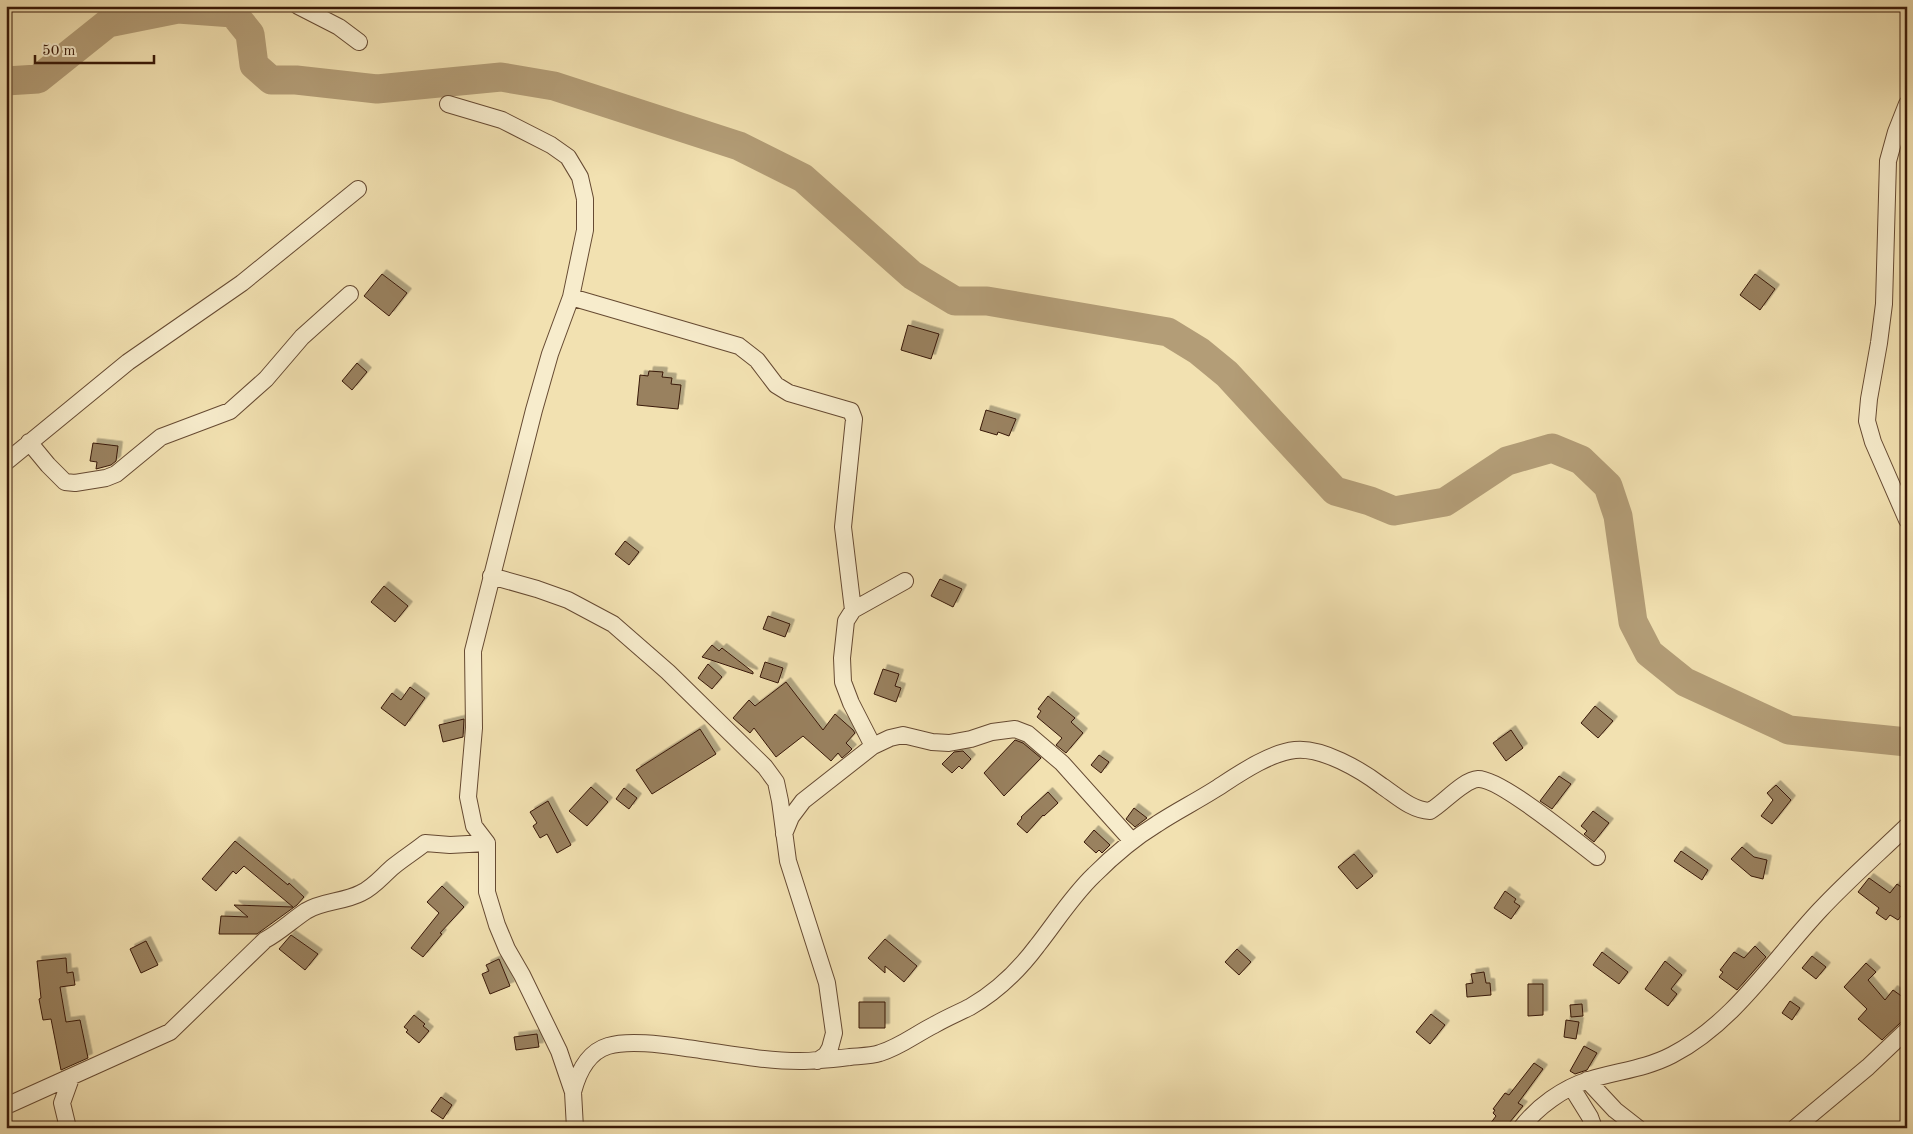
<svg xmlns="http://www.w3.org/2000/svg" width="1913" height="1134" viewBox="0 0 1913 1134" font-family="'Old Standard TT',serif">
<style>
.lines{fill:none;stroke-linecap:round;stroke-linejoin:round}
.river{stroke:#b39d77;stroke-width:29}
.building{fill:#99815f;stroke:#381807;filter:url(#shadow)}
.minor-casing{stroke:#664a32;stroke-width:18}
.minor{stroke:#f7eccc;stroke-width:16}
</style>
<defs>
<filter id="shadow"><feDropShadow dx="4.5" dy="-4.5" stdDeviation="0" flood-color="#0004"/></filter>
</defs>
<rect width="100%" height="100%" fill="#f2e1b1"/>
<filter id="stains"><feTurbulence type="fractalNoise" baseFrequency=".004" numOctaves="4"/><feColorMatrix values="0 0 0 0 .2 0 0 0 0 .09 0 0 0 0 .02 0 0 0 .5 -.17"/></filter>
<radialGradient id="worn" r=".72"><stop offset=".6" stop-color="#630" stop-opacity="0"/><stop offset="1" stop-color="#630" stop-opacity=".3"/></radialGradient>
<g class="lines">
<path class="river" d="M 6,81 L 38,79 L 108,23 L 178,9 L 233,13 L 250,34 L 254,65 L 271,80 L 296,80 L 377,89 L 501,77 L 554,86 L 739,146 L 803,178 L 912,275 L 955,301 L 987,301 L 1168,332 L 1199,351 L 1227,374 L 1335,491 L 1370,501 L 1394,511 L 1445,502 L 1507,461 L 1552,448 L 1581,460 L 1608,486 L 1618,516 L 1633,622 L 1649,653 L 1685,682 L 1789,730 L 1907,742"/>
</g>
<path class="building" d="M 382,274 L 407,293 L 389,316 L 364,296 Z
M 1755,274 L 1775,289 L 1760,310 L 1740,295 Z
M 908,325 L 939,334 L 931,359 L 901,350 Z
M 357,363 L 367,372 L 352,390 L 342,381 Z
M 649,371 L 663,372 L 662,377 L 672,378 L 671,384 L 681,385 L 678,409 L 637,405 L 640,375 L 648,376 Z
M 986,410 L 1016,419 L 1009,436 L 998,432 L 997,435 L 980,430 Z
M 93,443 L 118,446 L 116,461 L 111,465 L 96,469 L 97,462 L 90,461 Z
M 625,541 L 639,552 L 629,565 L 615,554 Z
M 940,579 L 962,589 L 953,607 L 931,596 Z
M 384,586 L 408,606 L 395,622 L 371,602 Z
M 768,616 L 790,624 L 785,637 L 763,629 Z
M 712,645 L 719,651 L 722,648 L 753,672 L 753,674 L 702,657 Z
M 765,662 L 783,668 L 778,683 L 760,677 Z
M 708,664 L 722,677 L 712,689 L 698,678 Z
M 883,669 L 899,674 L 895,686 L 901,688 L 896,702 L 874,694 Z
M 786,682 L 823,730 L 835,714 L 853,730 L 855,733 L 846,743 L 852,749 L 849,752 L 842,758 L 838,753 L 831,761 L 803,736 L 776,757 L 754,728 L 750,733 L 733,718 L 749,700 L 755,706 Z
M 410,687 L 425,698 L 405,726 L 381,708 L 392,693 L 401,700 Z
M 1048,696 L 1075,718 L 1071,722 L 1083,733 L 1066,753 L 1056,745 L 1062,738 L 1037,717 L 1041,711 L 1038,709 Z
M 1595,706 L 1613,721 L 1598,738 L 1581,723 Z
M 464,719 L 463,737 L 443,742 L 439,725 Z
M 700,729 L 716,754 L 652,794 L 636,770 Z
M 1511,730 L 1523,748 L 1506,761 L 1493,743 Z
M 1015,740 L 1023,743 L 1041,758 L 1004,796 L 984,773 Z
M 963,751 L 971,759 L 962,769 L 959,766 L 952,773 L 942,764 L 954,752 Z
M 1099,755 L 1109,762 L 1101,773 L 1091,765 Z
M 1559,776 L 1571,784 L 1552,809 L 1540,801 Z
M 1776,785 L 1791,800 L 1772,824 L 1761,816 L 1773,800 L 1767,793 Z
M 591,787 L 608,802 L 587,826 L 569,811 Z
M 624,788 L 637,798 L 629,809 L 616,799 Z
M 1048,792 L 1058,803 L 1044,816 L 1043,815 L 1027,833 L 1017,824 L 1022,818 L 1021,817 Z
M 548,801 L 571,845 L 557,853 L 547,834 L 540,838 L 533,826 L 537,823 L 530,812 Z
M 1134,808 L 1147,818 L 1135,827 L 1126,819 Z
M 1593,811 L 1609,823 L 1594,842 L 1584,834 L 1587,831 L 1581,826 Z
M 1094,830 L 1110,845 L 1102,853 L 1099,850 L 1096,853 L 1084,842 Z
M 235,841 L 288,885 L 289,883 L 304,897 L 297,905 L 257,934 L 219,934 L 221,916 L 248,917 L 234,905 L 293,907 L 244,866 L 236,874 L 233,871 L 216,891 L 202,879 Z
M 1742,847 L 1754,857 L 1767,860 L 1763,879 L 1751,876 L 1731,859 Z
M 1681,851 L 1708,870 L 1702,880 L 1674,861 Z
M 1354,854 L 1373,876 L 1357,889 L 1338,867 Z
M 1869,878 L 1890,893 L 1897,884 L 1907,891 L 1907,908 L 1898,920 L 1890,915 L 1886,920 L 1876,913 L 1879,908 L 1858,892 Z
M 442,886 L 464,907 L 440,933 L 442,934 L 423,957 L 411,948 L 439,913 L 427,902 Z
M 1505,891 L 1516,899 L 1514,902 L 1520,906 L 1511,919 L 1494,908 Z
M 291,935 L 318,954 L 305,970 L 279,949 Z
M 885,939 L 917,966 L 904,982 L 885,966 L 885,973 L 868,958 Z
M 146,941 L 158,965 L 141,973 L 130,949 Z
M 1755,946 L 1766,957 L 1737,990 L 1719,977 L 1723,972 L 1720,970 L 1734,952 L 1744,958 Z
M 1237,949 L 1251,962 L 1239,975 L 1225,962 Z
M 1602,952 L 1628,972 L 1619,984 L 1593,965 Z
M 1812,956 L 1826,967 L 1816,979 L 1802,968 Z
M 66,958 L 67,973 L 73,972 L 75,985 L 60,987 L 66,1022 L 80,1020 L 88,1058 L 61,1070 L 51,1019 L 43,1020 L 39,999 L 41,998 L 37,961 Z
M 499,959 L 510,986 L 490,994 L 482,974 L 489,971 L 486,965 Z
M 1665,961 L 1682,975 L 1671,989 L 1677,994 L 1668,1006 L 1645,989 Z
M 1866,963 L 1876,972 L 1868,980 L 1885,1000 L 1893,990 L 1907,1000 L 1907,1020 L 1900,1023 L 1882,1040 L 1858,1019 L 1867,1009 L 1844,987 Z
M 1484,972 L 1486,983 L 1490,983 L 1491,995 L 1467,997 L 1466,984 L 1473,983 L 1471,974 Z
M 1528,984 L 1543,984 L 1543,1015 L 1528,1016 Z
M 1790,1001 L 1800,1008 L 1792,1020 L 1782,1013 Z
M 859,1002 L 885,1002 L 885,1028 L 859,1028 Z
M 1582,1004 L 1583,1016 L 1571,1017 L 1570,1005 Z
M 1431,1014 L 1445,1025 L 1430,1044 L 1416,1032 Z
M 414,1015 L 425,1024 L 423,1026 L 429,1031 L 419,1043 L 406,1032 L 408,1030 L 404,1027 Z
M 1566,1020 L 1579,1022 L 1576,1039 L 1564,1037 Z
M 537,1034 L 539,1047 L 516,1050 L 514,1037 Z
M 1584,1046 L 1597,1053 L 1587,1070 L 1575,1074 L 1570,1071 Z
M 1534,1063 L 1543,1069 L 1518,1103 L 1523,1106 L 1505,1128 L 1487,1128 L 1496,1116 L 1493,1113 L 1495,1110 L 1493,1109 L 1505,1093 L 1509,1095 Z
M 441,1097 L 452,1105 L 443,1119 L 431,1111 Z"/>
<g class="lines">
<defs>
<path id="minor" d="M 298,6 L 339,27 L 359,42
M 448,104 L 502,120 L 551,145 L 568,157 L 580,177 L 585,199 L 585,230 L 571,297 L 550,354 L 534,410 L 473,651 L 474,728 L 468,797 L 474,826 L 487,843 L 487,892 L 497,925 L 507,949 L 522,975 L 559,1051 L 573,1092 L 575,1128
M 1907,104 L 1896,132 L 1888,161 L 1884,304 L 1879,343 L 1869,399 L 1867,421 L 1873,442 L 1907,520
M 571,297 L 739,346 L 757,360 L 776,385 L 789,393 L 851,411 L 854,419 L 843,527 L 853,610
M 29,442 L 48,465 L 65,482 L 75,483 L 106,478 L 116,474 L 161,437 L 230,411 L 266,379 L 302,337 L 350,294
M 6,462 L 128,362 L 242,283 L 358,189
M 491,576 L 537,589 L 568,600 L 613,624 L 668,672 L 765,767 L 776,782 L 780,801 L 788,861 L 827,983 L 834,1033 L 830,1048 L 826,1055 L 817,1061
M 873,746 L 851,703 L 843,682 L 842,658 L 846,621 L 853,610 L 905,581
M 784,834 L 791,817 L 803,801 L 873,746 L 890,738 L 903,735 L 932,742 L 949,743 L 971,739 L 992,732 L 1015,729 L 1028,734 L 1062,763 L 1132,841
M 1587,1080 L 1615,1110 L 1638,1128
M 1572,1088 L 1590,1117 L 1594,1128
M 573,1092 C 578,1073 588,1052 608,1046 C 631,1039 671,1046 694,1049 C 729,1054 764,1061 800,1061 C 817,1061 833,1059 850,1057 C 860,1056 871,1056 880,1053 C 900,1047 916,1034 934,1025 C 946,1018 958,1013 970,1007 C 996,992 1019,970 1037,946 C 1056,922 1072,896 1094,875 C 1113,856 1134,838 1157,824 C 1175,812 1195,802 1214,790 C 1236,776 1268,753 1295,750 C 1322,747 1361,770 1382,786 C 1397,796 1411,810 1430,811 C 1444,803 1463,780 1478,779 C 1500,778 1576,841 1597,857
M 6,1106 L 170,1032 L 265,940 C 280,932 291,921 306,911 C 322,901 344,902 361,893 C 374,887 383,875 394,866 C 404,858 415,851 425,843 L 450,845 L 487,843
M 68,1128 L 62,1103 L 71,1078
M 1521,1128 C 1537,1107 1563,1088 1589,1080 C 1617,1071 1645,1069 1672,1055 C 1734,1023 1773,960 1820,910 C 1847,881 1878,854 1907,826
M 1795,1128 L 1868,1067 L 1907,1030"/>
</defs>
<use href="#minor" class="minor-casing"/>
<use href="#minor" class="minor"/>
</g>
<rect width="1913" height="1134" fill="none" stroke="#f2e1b1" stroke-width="25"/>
<rect x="8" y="8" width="1898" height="1119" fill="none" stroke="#381807" stroke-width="2.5"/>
<rect x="12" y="12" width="1888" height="1109" fill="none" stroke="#381807"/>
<path d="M35 55v8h119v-8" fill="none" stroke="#381807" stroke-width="2.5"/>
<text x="42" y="55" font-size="15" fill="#381807" stroke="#f7eccc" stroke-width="4" paint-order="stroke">50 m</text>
<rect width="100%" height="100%" filter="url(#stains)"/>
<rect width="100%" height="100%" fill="url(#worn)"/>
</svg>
